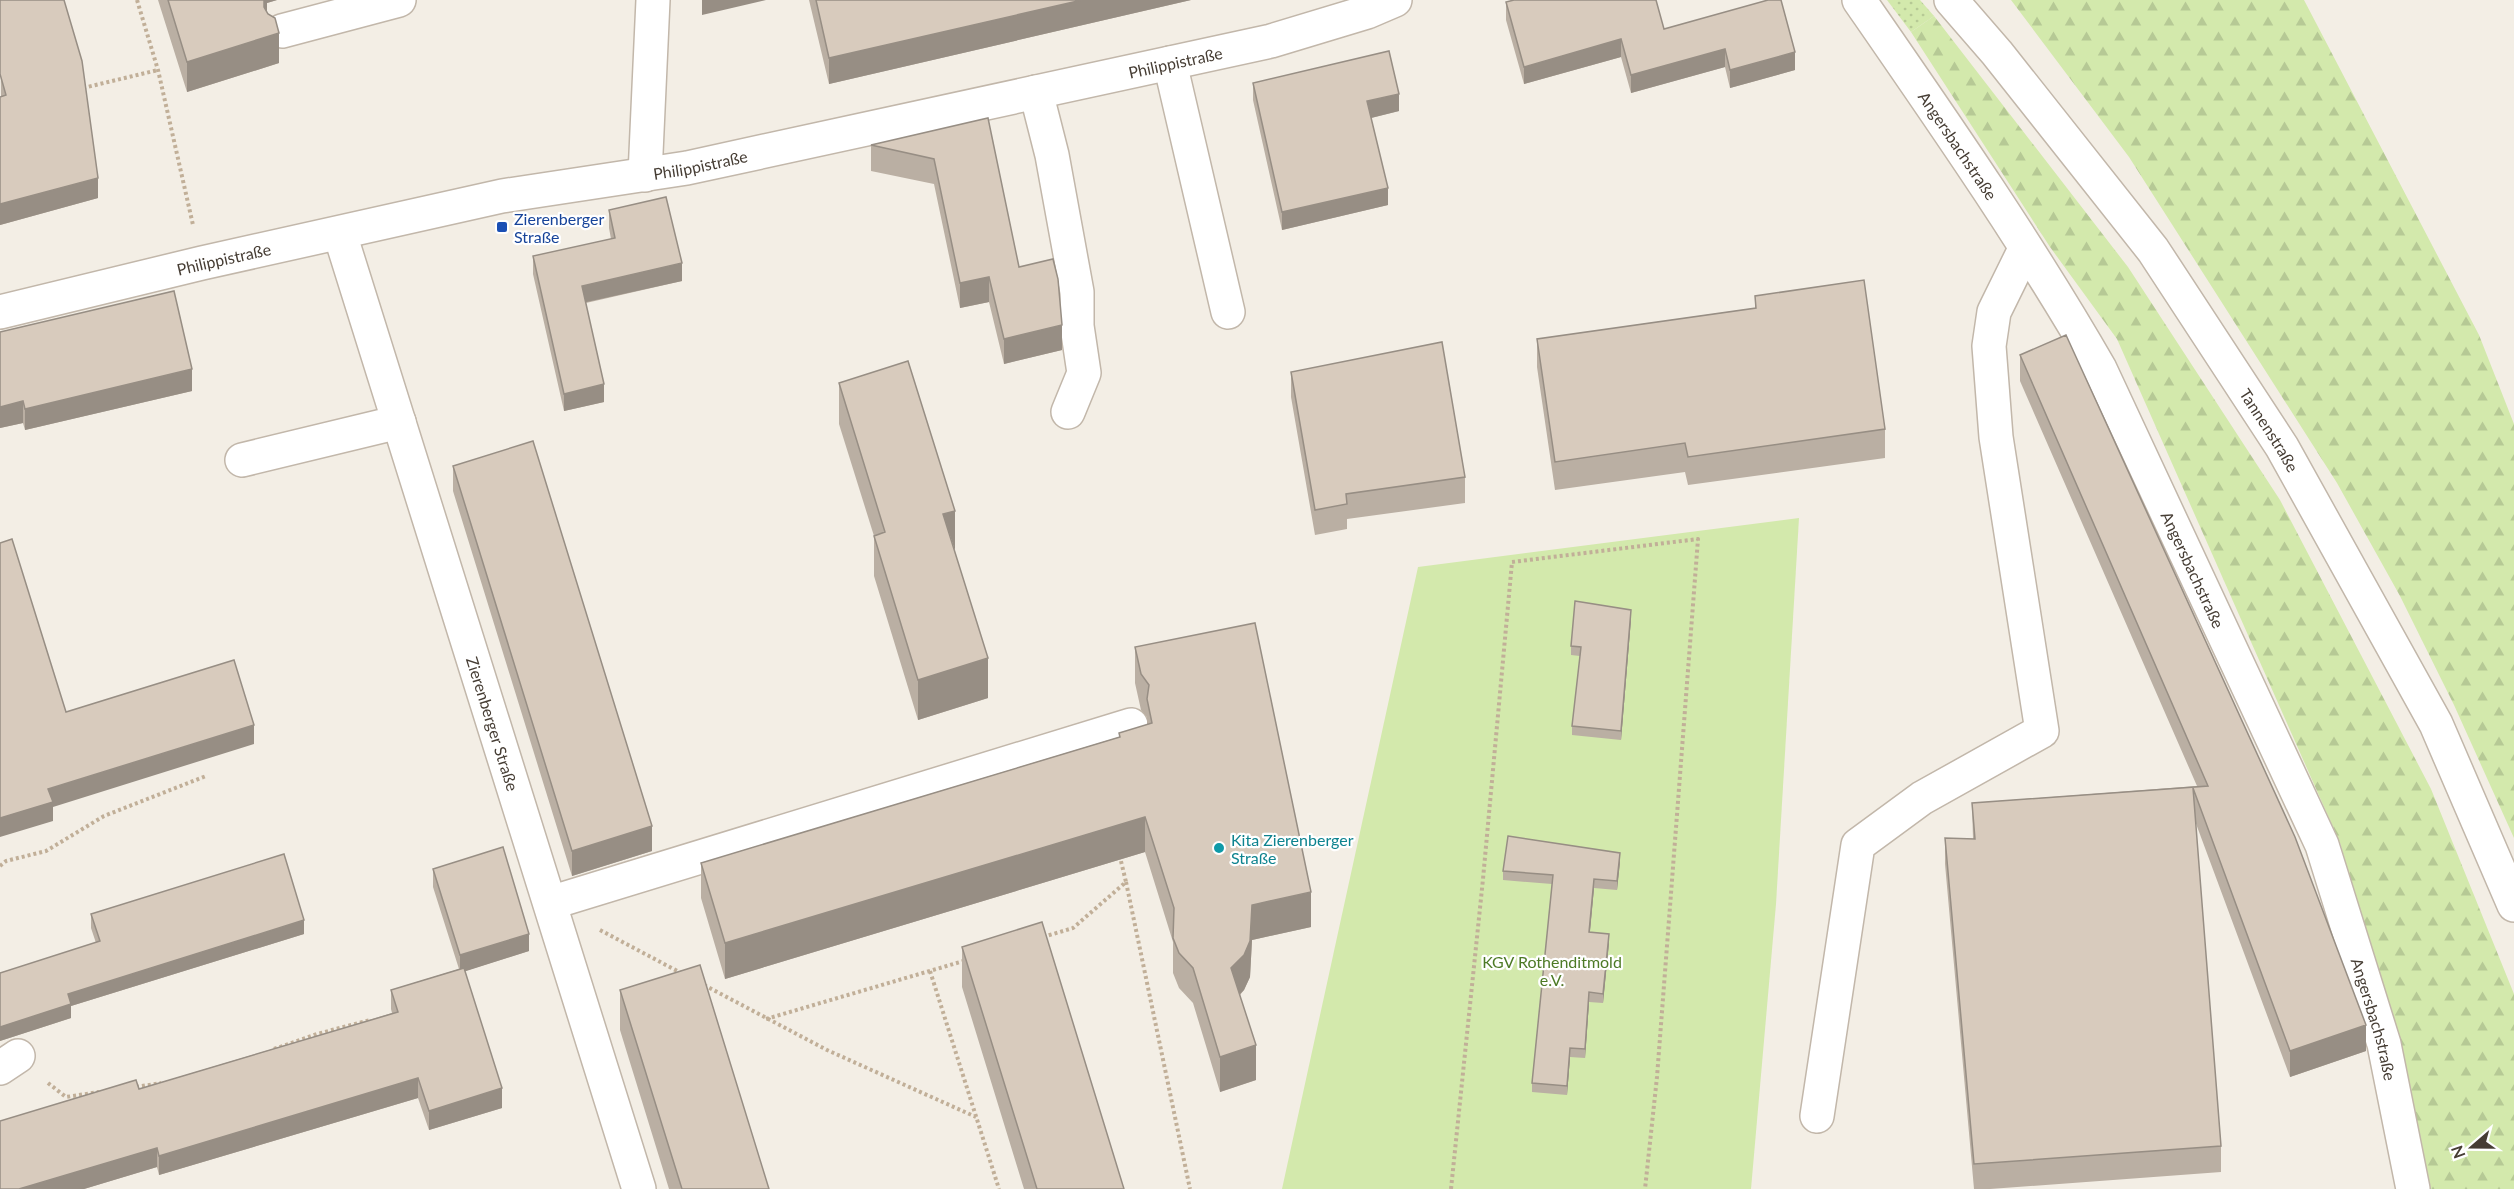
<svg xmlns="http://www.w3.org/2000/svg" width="2514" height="1189" viewBox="0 0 2514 1189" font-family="Lato,sans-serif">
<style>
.grass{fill:url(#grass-dots)}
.forest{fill:url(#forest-firs)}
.garden{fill:#d3e9ac}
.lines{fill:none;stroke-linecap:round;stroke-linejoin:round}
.minor-casing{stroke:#c2b7aa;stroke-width:36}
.path{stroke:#c1af98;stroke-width:4;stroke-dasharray:3 3;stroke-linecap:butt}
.minor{stroke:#fff;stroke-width:33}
.wall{fill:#baafa3}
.shaded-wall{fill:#978e84}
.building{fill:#d8cbbd;stroke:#978e84;stroke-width:1.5}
.transit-dot{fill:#1a4fb4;stroke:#fff;stroke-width:2}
.culture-dot{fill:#0f9aa8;stroke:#fff;stroke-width:2}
.labels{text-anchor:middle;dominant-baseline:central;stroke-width:4.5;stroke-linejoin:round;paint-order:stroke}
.street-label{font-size:16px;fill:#463d34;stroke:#fff}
.transit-label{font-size:16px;fill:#164399;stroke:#fff;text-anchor:start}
.culture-label{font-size:16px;fill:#0d838f;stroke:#fff;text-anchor:start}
.park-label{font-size:16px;fill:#4d7a26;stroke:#fff}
</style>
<defs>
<pattern id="grass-dots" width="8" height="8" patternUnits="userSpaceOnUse" patternTransform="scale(1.5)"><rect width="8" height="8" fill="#d3e9ac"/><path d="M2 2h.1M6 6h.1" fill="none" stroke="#b6c995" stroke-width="1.8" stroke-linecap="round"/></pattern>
<pattern id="forest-firs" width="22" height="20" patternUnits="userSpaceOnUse" patternTransform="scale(1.5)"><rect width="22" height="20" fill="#d3e9ac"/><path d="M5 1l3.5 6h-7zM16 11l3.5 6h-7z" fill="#b6c995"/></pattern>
</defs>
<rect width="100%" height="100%" fill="#f3eee5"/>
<path class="grass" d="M 1887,0 L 1920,0 L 1934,16 L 1911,32 Z"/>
<path class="forest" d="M 2011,0 L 2304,0 L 2479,335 L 2514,424 L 2514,838 L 2454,705 L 2400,596 L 2337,483 L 2129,157 Z
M 1934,16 L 2128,267 L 2280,500 L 2431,789 L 2514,994 L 2514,1189 L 2431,1189 L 2397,1040 L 2340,843 L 2117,339 L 2050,247 L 1911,32 Z"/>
<path class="garden" d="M 1799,518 L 1776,904 L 1751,1189 L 1282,1189 L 1418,567 Z"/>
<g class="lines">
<defs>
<g id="minor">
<path id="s1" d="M 1859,0 C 1942,120 2027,242 2100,369 L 2322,845 L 2384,1044 L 2413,1189"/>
<path id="s2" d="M 1951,0 L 1997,53 L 2153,250 L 2282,447 L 2436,724 L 2514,905"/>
<path d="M 282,31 L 399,0"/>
<path d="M 1170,63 L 1228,312"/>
<path d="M 1036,92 L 1052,155 L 1077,292 L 1077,326 L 1084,373 L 1068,412"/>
<path d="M 645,175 L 653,0"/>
<path id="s3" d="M 340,234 L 639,1189"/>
<path id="s4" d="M 0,312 L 202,263 L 502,196 L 687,168 L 1271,41 L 1367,12 L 1395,0"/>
<path d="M 242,460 L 399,422"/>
<path d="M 550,903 L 1131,725"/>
<path d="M 0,1068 L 18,1056"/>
<path d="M 1817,1116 L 1858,845 L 1922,798 L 2042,731 L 1996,437 L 1989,346 L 1994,312 L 2025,249"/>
</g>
</defs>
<use href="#minor" class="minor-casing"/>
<path class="path" d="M 137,0 L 158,70 L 193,225
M 83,88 L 158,70
M 0,866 L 6,861 L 46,851 L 104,816 L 206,776
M 1126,882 L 1190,1189
M 600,930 L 681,973
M 1043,937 L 1073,928 L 1126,882 L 1120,857
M 930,971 L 999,1189
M 704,985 L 827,1050 L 976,1117
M 766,1019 L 967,960
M 274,1049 L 317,1034 L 370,1020
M 48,1083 L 66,1097 L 99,1092
M 136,1087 L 161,1083
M 1451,1189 L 1483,879 L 1512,562 L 1698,539 L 1657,1077 L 1645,1189"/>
<use href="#minor" class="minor"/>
</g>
<path class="wall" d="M 0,0 L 98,198 L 0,225 L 1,97 Z
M 158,0 L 277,0 L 267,3 L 267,11 L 279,63 L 187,92 Z
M 809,0 L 1191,0 L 829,84 Z
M 1506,2 L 1664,29 L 1795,70 L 1730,88 L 1725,67 L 1631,93 L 1621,57 L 1524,84 L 1506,20 Z
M 1253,83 L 1399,111 L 1371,118 L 1388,205 L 1282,230 L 1253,100 Z
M 988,118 L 1019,267 L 1062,350 L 1004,364 L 989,302 L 960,308 L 934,184 L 871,171 L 871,145 Z
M 609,210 L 682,281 L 586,303 L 604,402 L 564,411 L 533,274 L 533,256 L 611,239 L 609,228 Z
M 1755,296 L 1885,429 L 1885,458 L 1688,485 L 1685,472 L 1555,490 L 1537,367 L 1537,339 L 1755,308 Z
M 0,332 L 192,391 L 25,430 L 23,423 L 0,428 Z
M 2020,355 L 2366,1051 L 2290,1077 L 2195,821 L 2221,1146 L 2221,1172 L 1990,1189 L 1974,1189 L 1945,864 L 1945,838 L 1973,839 L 1972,803 L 2197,786 L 2020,381 Z
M 1291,372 L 1465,477 L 1465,503 L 1347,519 L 1347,529 L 1315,535 L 1291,397 Z
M 839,383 L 988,698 L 918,720 L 874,576 L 874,536 L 839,424 Z
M 453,466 L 652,851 L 572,876 L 453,491 Z
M 1631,619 L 1621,740 L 1572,735 L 1572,726 L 1580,656 L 1571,655 L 1571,646 Z
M 1135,647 L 1311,927 L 1252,940 L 1250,977 L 1244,990 L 1240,995 L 1256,1080 L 1220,1092 L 1193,1003 L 1179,988 L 1173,973 L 1173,942 L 1145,852 L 725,979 L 701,898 L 701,863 L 1119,737 L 1119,733 L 1147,725 L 1147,717 L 1141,710 L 1135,683 Z
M 1620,862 L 1617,890 L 1594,888 L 1590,932 L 1609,943 L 1603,1003 L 1589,1002 L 1585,1058 L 1570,1057 L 1567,1095 L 1532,1092 L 1532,1083 L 1552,884 L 1503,880 L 1503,871 Z
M 433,869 L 529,951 L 465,971 L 502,1108 L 429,1130 L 418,1098 L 159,1175 L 157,1167 L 84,1189 L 0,1189 L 139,1089 L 392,1013 L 391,1009 L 391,990 L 459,969 L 433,887 Z
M 91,914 L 304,934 L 71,1006 L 71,1018 L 0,1041 L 0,973 L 96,943 L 91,928 Z
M 962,947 L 1124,1189 L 1024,1189 L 962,987 Z
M 620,990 L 769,1189 L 669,1189 L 620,1030 Z"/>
<path class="shaded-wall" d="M 261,0 L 277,0 L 267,3 L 267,21 Z
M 702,0 L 766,0 L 702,15 Z
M 1082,0 L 1191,0 L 829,84 L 829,58 Z
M 279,33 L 279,63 L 187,92 L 187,62 Z
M 1621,39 L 1621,57 L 1524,84 L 1524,67 Z
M 1725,49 L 1725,67 L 1631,93 L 1631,75 Z
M 1795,52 L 1795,70 L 1730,88 L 1730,70 Z
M 1399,94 L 1399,111 L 1367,119 L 1367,101 Z
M 98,178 L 98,198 L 0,225 L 0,204 Z
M 1388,188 L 1388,205 L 1282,230 L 1282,212 Z
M 682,263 L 682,281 L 582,303 L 582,286 Z
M 989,277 L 989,302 L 960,308 L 960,283 Z
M 1062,325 L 1062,350 L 1004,364 L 1004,339 Z
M 192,369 L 192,391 L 25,430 L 25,409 Z
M 604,384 L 604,402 L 564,411 L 564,394 Z
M 23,401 L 23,423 L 0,428 L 0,407 Z
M 955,511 L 955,551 L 943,514 Z
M 1631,610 L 1631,619 L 1621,740 L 1621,731 Z
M 988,658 L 988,698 L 918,720 L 918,680 Z
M 254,725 L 254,744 L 53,807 L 53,821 L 0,837 L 0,818 L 48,789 Z
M 1145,817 L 1145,852 L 725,979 L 725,943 Z
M 652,826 L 652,851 L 572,876 L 572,851 Z
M 1620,853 L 1620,862 L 1617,890 L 1617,881 Z
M 1594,879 L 1594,888 L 1589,941 L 1589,932 Z
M 1311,892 L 1311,927 L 1252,940 L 1250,977 L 1244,990 L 1231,1003 L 1231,968 L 1252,905 Z
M 304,920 L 304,934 L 71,1006 L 71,1018 L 0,1041 L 0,1027 L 68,994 Z
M 529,934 L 529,951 L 460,973 L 460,955 Z
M 1609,934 L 1609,943 L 1603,1003 L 1603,994 Z
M 1589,992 L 1589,1002 L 1585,1058 L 1585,1049 Z
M 2366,1025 L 2366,1051 L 2290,1077 L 2290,1051 Z
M 1256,1045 L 1256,1080 L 1220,1092 L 1220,1057 Z
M 1570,1048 L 1570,1057 L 1567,1095 L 1567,1086 Z
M 418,1078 L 418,1098 L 159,1175 L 159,1156 Z
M 502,1088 L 502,1108 L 429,1130 L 429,1111 Z
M 157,1148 L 157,1167 L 84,1189 L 19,1189 Z"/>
<path class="building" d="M 0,0 L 64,0 L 82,61 L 98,178 L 0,204 L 0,97 L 6,95 L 0,74 Z
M 168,0 L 264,0 L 264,7 L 268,14 L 275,18 L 279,33 L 187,62 Z
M 816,0 L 1082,0 L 829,58 Z
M 1514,0 L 1656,0 L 1664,29 L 1768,0 L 1781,0 L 1795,52 L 1730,70 L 1725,49 L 1631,75 L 1621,39 L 1524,67 L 1506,2 Z
M 1389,51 L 1399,94 L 1367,101 L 1388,188 L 1282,212 L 1253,83 Z
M 988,118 L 1019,267 L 1053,259 L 1058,279 L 1062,325 L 1004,339 L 989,277 L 960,283 L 934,159 L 871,145 Z
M 666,197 L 682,263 L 582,286 L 604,384 L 564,394 L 533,256 L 615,238 L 609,210 Z
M 1864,280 L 1885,429 L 1688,457 L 1685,443 L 1555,462 L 1537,339 L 1756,308 L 1755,296 Z
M 174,291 L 192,369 L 25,409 L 23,401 L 0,407 L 0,332 Z
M 2066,335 L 2295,837 L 2366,1025 L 2290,1051 L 2193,788 L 2221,1146 L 1974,1164 L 1945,838 L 1975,839 L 1972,803 L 2208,786 L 2020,355 Z
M 1442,342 L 1465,477 L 1346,494 L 1347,504 L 1315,510 L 1291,372 Z
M 908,361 L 955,511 L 943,514 L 988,658 L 918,680 L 874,536 L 885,532 L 839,383 Z
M 533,441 L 652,826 L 572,851 L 453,466 Z
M 12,539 L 66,712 L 234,660 L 254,725 L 48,789 L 53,802 L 0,818 L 0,543 Z
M 1575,601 L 1631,610 L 1621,731 L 1572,726 L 1581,647 L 1571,646 Z
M 1255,623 L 1311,892 L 1252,905 L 1250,941 L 1244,955 L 1231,968 L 1256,1045 L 1220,1057 L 1193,968 L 1179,953 L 1173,938 L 1174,908 L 1145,817 L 725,943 L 701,863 L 1120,737 L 1119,733 L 1152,723 L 1147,699 L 1149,685 L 1141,674 L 1135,647 Z
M 1508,836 L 1620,853 L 1617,881 L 1594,879 L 1589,932 L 1609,934 L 1603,994 L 1589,992 L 1585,1049 L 1570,1048 L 1567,1086 L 1532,1083 L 1553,875 L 1503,871 Z
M 503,847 L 529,934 L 460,955 L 433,869 Z
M 284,854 L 304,920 L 68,994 L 71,1004 L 0,1027 L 0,973 L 100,941 L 91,914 Z
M 1042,922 L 1124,1189 L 1037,1189 L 962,947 Z
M 700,965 L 769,1189 L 682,1189 L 620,990 Z
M 464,968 L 502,1088 L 429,1111 L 418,1078 L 159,1156 L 157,1148 L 19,1189 L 0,1189 L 0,1121 L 136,1080 L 139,1089 L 398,1012 L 391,990 Z"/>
<rect class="transit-dot" x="496" y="221" width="12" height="12" rx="3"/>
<circle class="culture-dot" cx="1219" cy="848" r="6"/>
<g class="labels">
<g class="street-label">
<text stroke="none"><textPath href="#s4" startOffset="1202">Philippistraße</textPath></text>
<text stroke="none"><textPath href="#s1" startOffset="176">Angersbachstraße</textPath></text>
<text stroke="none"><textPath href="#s4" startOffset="716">Philippistraße</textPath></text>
<text stroke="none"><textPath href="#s4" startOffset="230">Philippistraße</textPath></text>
<text stroke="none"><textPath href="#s2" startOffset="536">Tannenstraße</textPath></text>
<text stroke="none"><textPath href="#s1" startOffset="662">Angersbachstraße</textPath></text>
<text stroke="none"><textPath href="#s3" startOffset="513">Zierenberger Straße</textPath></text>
<text stroke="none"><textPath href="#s1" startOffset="1148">Angersbachstraße</textPath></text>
</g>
<g class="transit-label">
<text x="514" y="218">Zierenberger<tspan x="514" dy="18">Straße</tspan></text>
</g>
<g class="culture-label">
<text x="1231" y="839">Kita Zierenberger<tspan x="1231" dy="18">Straße</tspan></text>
</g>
<g class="park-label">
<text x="1552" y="961">KGV Rothenditmold<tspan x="1552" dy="18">e.V.</tspan></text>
</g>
</g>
<g transform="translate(2472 1147) rotate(250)" stroke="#ffffff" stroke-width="4.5" paint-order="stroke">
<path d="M0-4.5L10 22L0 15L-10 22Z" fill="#463d34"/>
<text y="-9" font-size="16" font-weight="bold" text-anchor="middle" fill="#463d34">N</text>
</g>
</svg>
